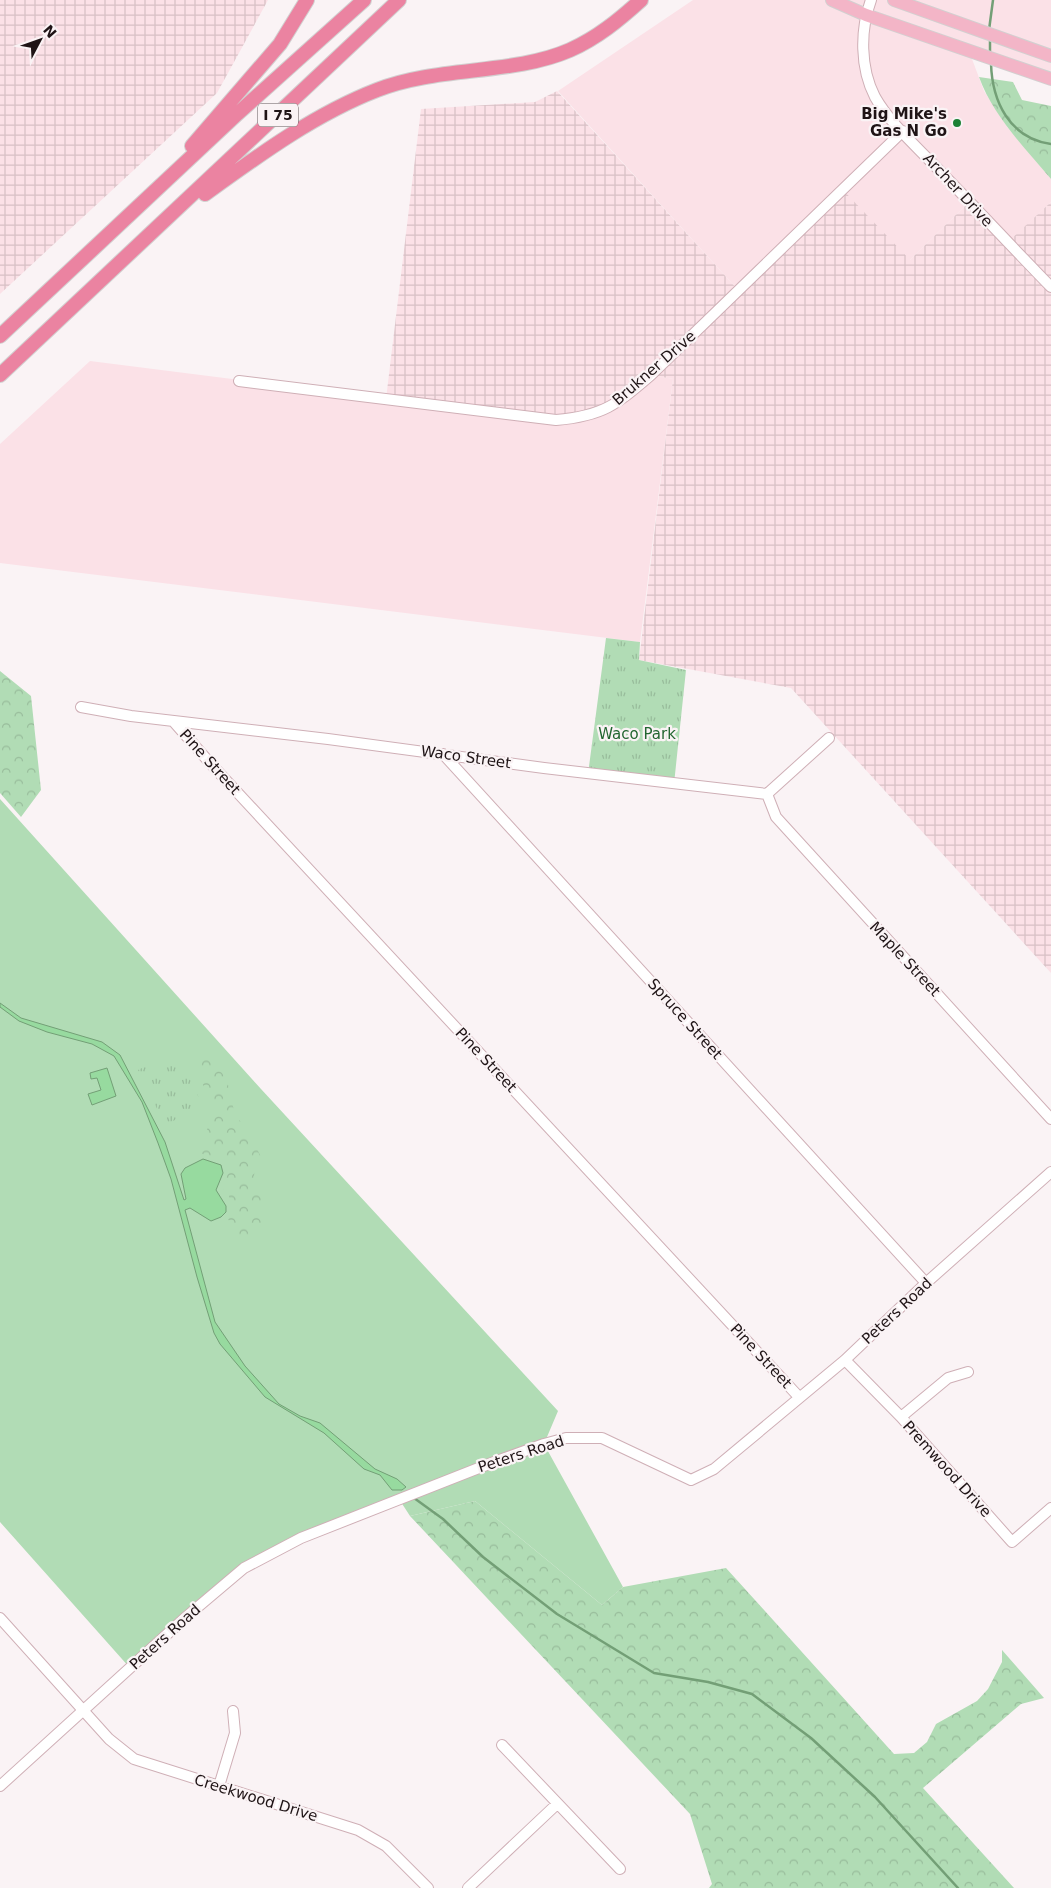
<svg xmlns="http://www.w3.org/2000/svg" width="1051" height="1888" viewBox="0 0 1051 1888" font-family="'DejaVu Sans',sans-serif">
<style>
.built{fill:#fbe1e7}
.industrial{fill:url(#industrial-grid)}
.green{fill:#b1dcb5}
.forest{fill:url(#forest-crowns)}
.park{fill:url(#park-tufts)}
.water{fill:#97da9f;stroke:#739f76}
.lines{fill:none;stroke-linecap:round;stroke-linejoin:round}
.stream{stroke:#739f76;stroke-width:2.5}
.minor-casing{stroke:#cfafb6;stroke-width:12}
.major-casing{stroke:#d2d0d0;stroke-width:14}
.highway-casing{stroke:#d2d0d0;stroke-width:16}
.minor{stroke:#fff;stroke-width:10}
.major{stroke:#f3b5c7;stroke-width:12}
.highway{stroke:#eb83a1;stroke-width:14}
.poi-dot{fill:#1b8135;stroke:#faf3f5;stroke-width:2}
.labels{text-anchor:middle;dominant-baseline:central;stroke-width:4.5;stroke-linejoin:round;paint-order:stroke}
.shield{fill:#faf3f5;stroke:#615759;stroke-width:1}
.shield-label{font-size:14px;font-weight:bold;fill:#1f1416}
.poi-label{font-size:15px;font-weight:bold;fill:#1f1416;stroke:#faf3f5;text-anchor:end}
.street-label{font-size:15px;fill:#1f1416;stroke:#faf3f5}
.park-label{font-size:15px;fill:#226630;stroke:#faf3f5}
</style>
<defs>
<pattern id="industrial-grid" width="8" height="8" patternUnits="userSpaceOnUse" patternTransform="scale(1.25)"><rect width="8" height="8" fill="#fbe1e7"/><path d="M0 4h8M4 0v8" fill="none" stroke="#d7c0c5"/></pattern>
<pattern id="forest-crowns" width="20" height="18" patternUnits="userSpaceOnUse" patternTransform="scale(1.25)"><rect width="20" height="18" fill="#b1dcb5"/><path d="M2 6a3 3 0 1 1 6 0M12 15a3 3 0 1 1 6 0" fill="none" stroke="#98bc9b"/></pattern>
<pattern id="park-tufts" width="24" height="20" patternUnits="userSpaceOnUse" patternTransform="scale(1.25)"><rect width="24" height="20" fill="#b1dcb5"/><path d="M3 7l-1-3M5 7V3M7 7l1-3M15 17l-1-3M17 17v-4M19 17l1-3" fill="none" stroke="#98bc9b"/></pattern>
</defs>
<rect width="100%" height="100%" fill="#faf3f5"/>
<path class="built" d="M 693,0 L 1051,0 L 1051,79 L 969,51 L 984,91 L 1008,128 L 1051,179 L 1051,202 L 1008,243 L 969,202 L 910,260 L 738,290 L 558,91 Z
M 90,361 L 492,412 L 651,375 L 673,379 L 640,642 L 0,563 L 0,444 Z"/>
<path class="industrial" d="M 0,0 L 268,0 L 217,93 L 0,294 Z
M 557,91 L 738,290 L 843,190 L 910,260 L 969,202 L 1008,242 L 1051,202 L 1051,973 L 791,688 L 639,660 L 673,379 L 651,375 L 613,406 L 556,420 L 386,399 L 421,109 L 535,102 Z"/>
<path class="green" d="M 0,799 L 261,1089 L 558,1411 L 544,1444 L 623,1587 L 602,1605 L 475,1501 L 410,1516 L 399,1499 L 244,1568 L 130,1668 L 0,1522 Z"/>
<path class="forest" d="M 979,77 L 1013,82 L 1022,100 L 1051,106 L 1051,179 C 1025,148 993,116 979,77 Z
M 0,671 L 31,696 L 41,790 L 21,817 L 0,793 Z
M 207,1054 L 226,1076 L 235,1115 L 247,1129 L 263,1161 L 254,1174 L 257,1186 L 265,1197 L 260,1231 L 254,1238 L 239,1236 L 228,1219 C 231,1208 232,1200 226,1190 L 223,1190 C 225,1180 231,1160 216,1157 C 209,1155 206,1157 200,1152 L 199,1141 L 205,1134 L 216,1110 L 200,1079 L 195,1061 Z
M 475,1501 L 602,1605 L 623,1587 L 726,1568 L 894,1754 L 914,1753 L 927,1742 L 936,1724 L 977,1701 L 988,1689 L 1002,1662 L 1002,1650 L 1044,1698 L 1021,1704 L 923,1788 L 1014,1888 L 709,1888 L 712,1884 L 690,1814 L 410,1516 Z"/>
<path class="park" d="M 606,638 L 640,642 L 639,660 L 686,670 L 674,784 L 588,774 Z
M 176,1051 L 203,1106 L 165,1125 L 138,1070 Z"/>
<path class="water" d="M 0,1003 L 21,1018 L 102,1042 L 120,1055 L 165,1142 L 184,1200 L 186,1199 L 181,1174 L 185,1168 L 203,1159 L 221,1165 L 223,1173 L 216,1190 L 226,1206 L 226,1212 L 221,1217 L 211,1221 L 190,1208 L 185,1210 L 215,1322 L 245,1366 L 279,1404 L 300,1416 L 320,1423 L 375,1469 L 397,1479 L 406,1487 L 402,1490 L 392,1490 L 380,1475 L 364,1469 L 324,1433 L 265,1397 L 220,1344 L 214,1333 L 197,1277 L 171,1179 L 158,1143 L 142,1102 L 114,1056 L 92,1044 L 47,1032 L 19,1021 L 0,1007 Z
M 107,1068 L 116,1096 L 92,1105 L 88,1094 L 101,1090 L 97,1078 L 91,1079 L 90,1073 Z"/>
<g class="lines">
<path class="stream" d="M 989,30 L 993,0
M 990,38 L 990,53
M 991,63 C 992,101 1009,138 1051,144
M 414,1498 L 443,1519 L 483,1557 L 557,1614 L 654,1673 L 708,1682 L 752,1694 L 811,1738 L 875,1797 L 958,1888"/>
<defs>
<path id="minor" d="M 871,0 C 860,30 860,68 875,97 C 889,122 915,145 935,166 C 974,206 1012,247 1051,287
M 239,381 L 556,420 C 603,416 616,405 651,375 L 903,131
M 81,707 L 131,716 L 328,739 L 544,768 L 767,794 L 829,738
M 173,721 L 210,763 L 799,1397
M 443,754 L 926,1283
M 767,794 L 776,817 L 1051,1119
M 845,1360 L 901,1417 L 1012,1542 L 1051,1508
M 901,1417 L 948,1378 L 968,1372
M 0,1618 L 109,1739 L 134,1759 L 358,1830 L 386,1846 L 428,1888
M 502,1745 L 620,1869
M 0,1786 L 186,1617 L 244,1568 L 301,1538 L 494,1462 L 544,1444 L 566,1438 L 602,1438 L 691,1480 L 714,1469 L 845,1360 L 926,1283 L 1051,1172
M 219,1786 L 235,1733 L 233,1711
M 468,1888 L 557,1804"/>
<path id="major" d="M 832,0 L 866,15 L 1051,79
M 894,0 L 1051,56"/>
<path id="highway" d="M 192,146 L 280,44 L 307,0
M 205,194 C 259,155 315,114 377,90 C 437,66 513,75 570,50 C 597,38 619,20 641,0
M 0,336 L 236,115 L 364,0
M 0,375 L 399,0"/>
</defs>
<use href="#minor" class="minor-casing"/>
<use href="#major" class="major-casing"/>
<use href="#highway" class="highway-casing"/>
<use href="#minor" class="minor"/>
<use href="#major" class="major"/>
<use href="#highway" class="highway"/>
</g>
<circle class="poi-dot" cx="957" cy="123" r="5"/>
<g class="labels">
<rect class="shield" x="258" y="103.5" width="40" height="23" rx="4"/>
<g class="shield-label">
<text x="278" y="115">I 75</text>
</g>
<g class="poi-label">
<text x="947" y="114">Big Mike's<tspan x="947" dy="17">Gas N Go</tspan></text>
</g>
<g class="street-label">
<text transform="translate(958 190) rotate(47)">Archer Drive</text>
<text transform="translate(654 368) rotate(-41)">Brukner Drive</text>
<text transform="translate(466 757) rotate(8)">Waco Street</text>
<text transform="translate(210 762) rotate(48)">Pine Street</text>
<text transform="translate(905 959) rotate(47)">Maple Street</text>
<text transform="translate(685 1019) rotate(48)">Spruce Street</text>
<text transform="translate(486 1060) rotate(47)">Pine Street</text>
<text transform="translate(897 1311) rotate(-43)">Peters Road</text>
<text transform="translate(761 1356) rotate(47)">Pine Street</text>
<text transform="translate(521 1454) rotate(-18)">Peters Road</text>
<text transform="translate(947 1469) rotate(48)">Premwood Drive</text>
<text transform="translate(165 1637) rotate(-42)">Peters Road</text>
<text transform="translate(256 1798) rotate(17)">Creekwood Drive</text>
</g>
<g class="park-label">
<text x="637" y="734">Waco Park</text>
</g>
</g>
<g transform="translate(40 40) rotate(49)" stroke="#faf3f5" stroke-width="4" paint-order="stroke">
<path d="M0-4L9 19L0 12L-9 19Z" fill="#1f1416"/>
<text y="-8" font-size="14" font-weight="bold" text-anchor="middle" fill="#1f1416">N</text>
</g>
</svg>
